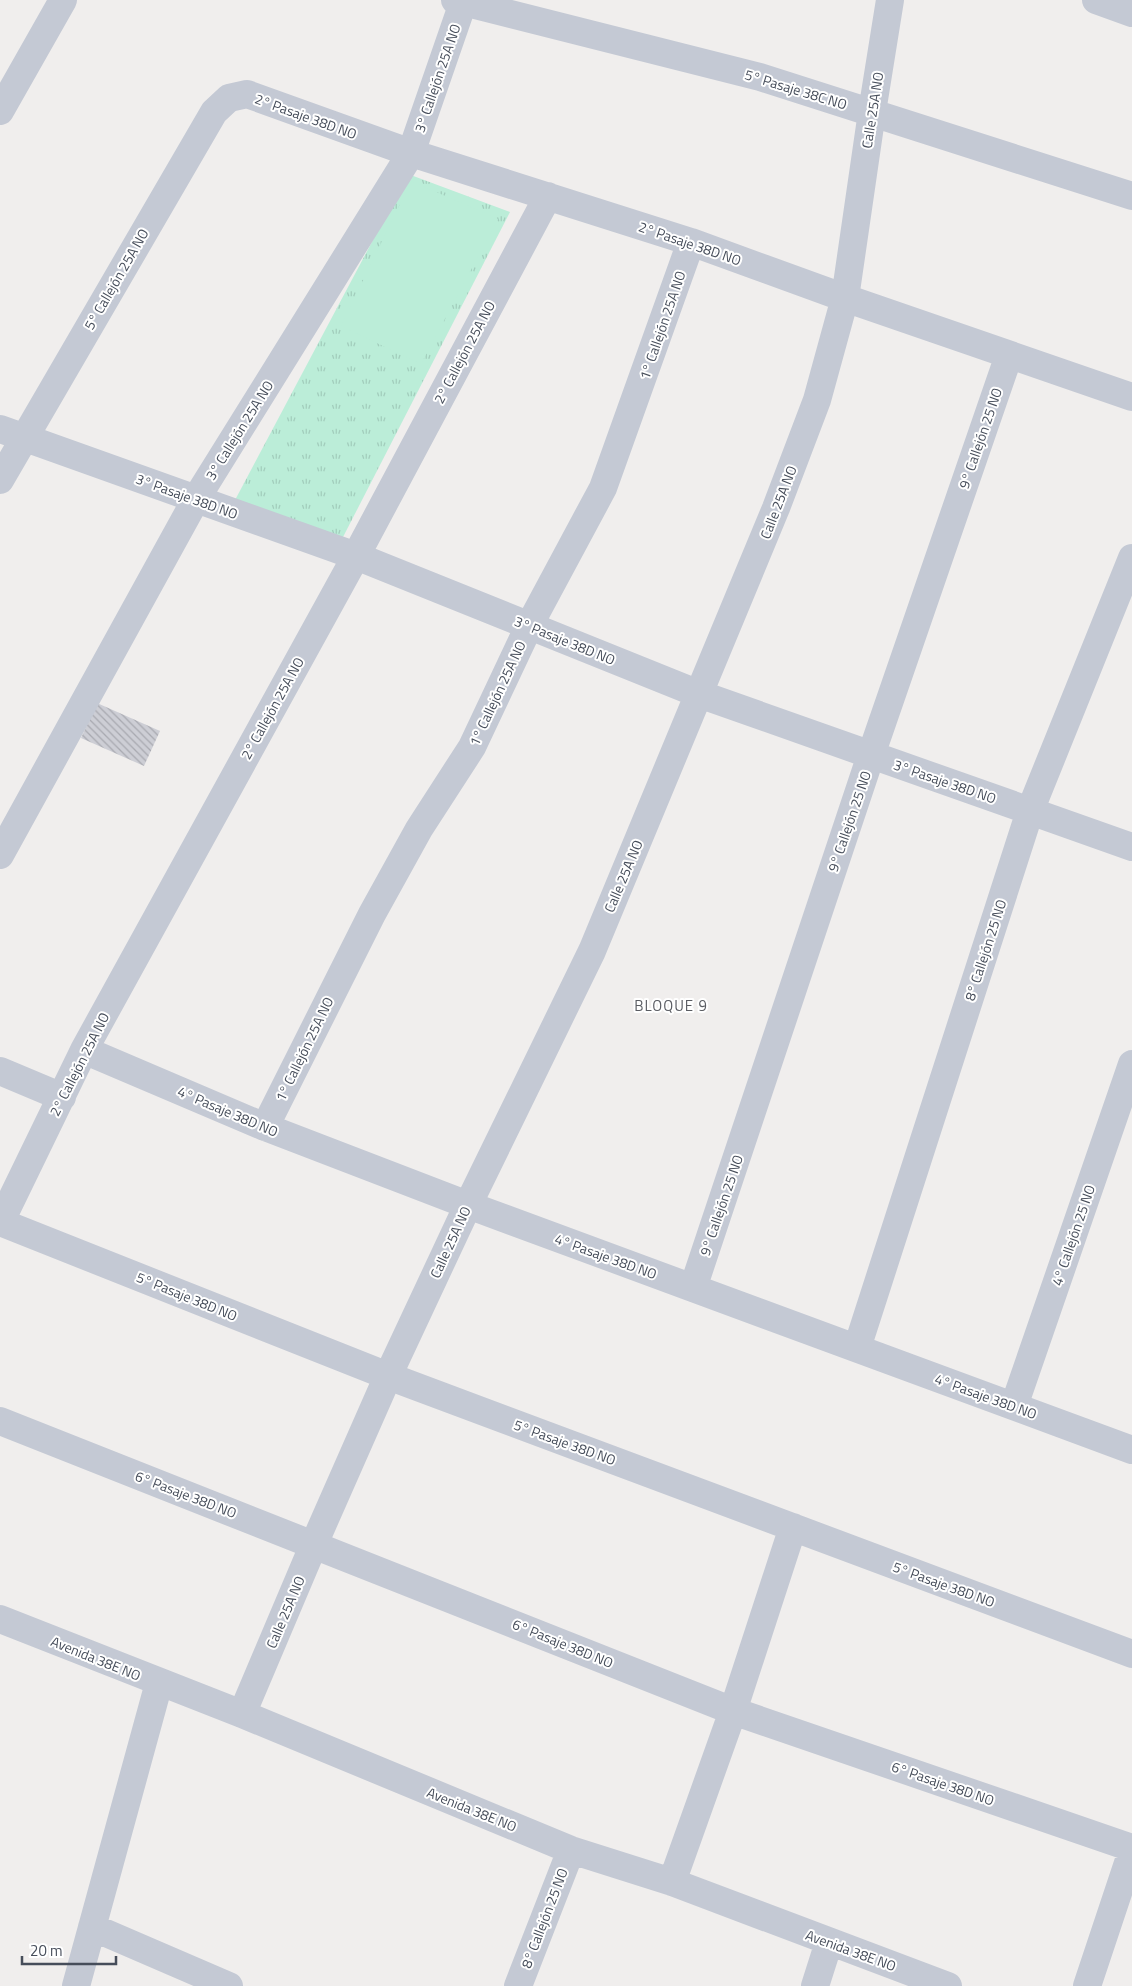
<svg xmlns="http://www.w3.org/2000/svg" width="1132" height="1986" viewBox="0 0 1132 1986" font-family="'Titillium Web',sans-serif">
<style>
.park{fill:url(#park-tufts)}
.garden{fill:#bbedd8}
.building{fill:url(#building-back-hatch)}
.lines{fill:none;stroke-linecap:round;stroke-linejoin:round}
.minor{stroke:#c4c9d4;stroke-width:28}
.labels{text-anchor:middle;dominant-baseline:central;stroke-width:4;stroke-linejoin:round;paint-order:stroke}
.street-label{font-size:14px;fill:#464d5a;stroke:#fff}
.neighbourhood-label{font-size:15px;letter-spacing:1px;fill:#5a5c62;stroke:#fff}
</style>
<defs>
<pattern id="park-tufts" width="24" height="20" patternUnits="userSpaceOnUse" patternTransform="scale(1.25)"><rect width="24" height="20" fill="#bbedd8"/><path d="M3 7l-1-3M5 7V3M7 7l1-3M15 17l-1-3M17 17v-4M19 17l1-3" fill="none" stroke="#a2cdbc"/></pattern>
<pattern id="building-back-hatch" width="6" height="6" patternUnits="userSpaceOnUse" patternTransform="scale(1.25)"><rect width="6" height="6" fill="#cdced5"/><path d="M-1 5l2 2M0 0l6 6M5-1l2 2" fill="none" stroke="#a8a9b0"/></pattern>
</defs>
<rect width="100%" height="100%" fill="#f0eeed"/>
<path class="park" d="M 408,174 L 510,212 L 342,539 L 234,502 Z"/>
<path class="garden" d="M 411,181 L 498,219 L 421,364 L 341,326 Z"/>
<path class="building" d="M 97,703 L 160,731 L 144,766 L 81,738 Z"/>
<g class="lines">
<path class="minor" d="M 455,0 L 760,77 L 1132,196
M 1096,0 L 1132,13
M 0,111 L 63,0
M 0,429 L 356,556 L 699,694 L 1132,847
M 0,480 L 214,112 L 229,98 L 247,94 L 411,153 L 691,242 L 845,298 L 1132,397
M 0,855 L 196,499 L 411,153 L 464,0
M 84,1050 L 265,1127 L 468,1205 L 1132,1450
M 0,1071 L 62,1097
M 265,1127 L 372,914 L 419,829 L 472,747 L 529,626 L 603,488 L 691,242
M 0,1222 L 388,1376 L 1132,1654
M 0,1223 L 84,1050 L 356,556 L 548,196
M 693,1288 L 871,755 L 1009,355
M 857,1348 L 1030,811 L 1132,558
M 1014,1406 L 1132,1064
M 0,1421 L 733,1711 L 1132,1848
M 0,1619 L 242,1714 L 571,1850 L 672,1882 L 948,1986
M 242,1714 L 314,1544 L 388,1376 L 468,1205 L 592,951 L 776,508 L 817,400 L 845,298 L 872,112 L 890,0
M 672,1882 L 733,1711 L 793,1527
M 92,1927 L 229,1986
M 76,1986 L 159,1683
M 518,1986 L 571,1850
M 815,1986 L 829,1942
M 1087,1986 L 1132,1851"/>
</g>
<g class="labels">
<g class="street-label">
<text transform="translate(437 78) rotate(-71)">3° Callejón 25A NO</text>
<text transform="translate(796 89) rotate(17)">5° Pasaje 38C NO</text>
<text transform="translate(872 110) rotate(-81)">Calle 25A NO</text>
<text transform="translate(306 116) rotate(20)">2° Pasaje 38D NO</text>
<text transform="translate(690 243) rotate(19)">2° Pasaje 38D NO</text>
<text transform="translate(116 279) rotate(-60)">5° Callejón 25A NO</text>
<text transform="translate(662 325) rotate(-71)">1° Callejón 25A NO</text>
<text transform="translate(464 352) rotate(-62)">2° Callejón 25A NO</text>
<text transform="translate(239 430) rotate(-58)">3° Callejón 25A NO</text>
<text transform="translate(980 438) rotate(-71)">9° Callejón 25 NO</text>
<text transform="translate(187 496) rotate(20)">3° Pasaje 38D NO</text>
<text transform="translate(778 502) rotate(-69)">Calle 25A NO</text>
<text transform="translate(565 640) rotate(22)">3° Pasaje 38D NO</text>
<text transform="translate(497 693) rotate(-65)">1° Callejón 25A NO</text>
<text transform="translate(272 708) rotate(-61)">2° Callejón 25A NO</text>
<text transform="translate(945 781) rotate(19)">3° Pasaje 38D NO</text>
<text transform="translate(849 821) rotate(-71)">9° Callejón 25 NO</text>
<text transform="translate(623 876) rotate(-67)">Calle 25A NO</text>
<text transform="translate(985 950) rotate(-72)">8° Callejón 25 NO</text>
<text transform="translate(304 1049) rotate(-64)">1° Callejón 25A NO</text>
<text transform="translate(79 1064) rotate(-63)">2° Callejón 25A NO</text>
<text transform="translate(228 1111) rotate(23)">4° Pasaje 38D NO</text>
<text transform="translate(721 1205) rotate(-71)">9° Callejón 25 NO</text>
<text transform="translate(1073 1235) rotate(-71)">4° Callejón 25 NO</text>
<text transform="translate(450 1242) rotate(-65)">Calle 25A NO</text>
<text transform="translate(606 1256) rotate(20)">4° Pasaje 38D NO</text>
<text transform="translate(187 1296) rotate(22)">5° Pasaje 38D NO</text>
<text transform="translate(986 1396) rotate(20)">4° Pasaje 38D NO</text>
<text transform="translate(565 1442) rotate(20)">5° Pasaje 38D NO</text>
<text transform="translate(186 1494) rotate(21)">6° Pasaje 38D NO</text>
<text transform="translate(944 1584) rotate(20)">5° Pasaje 38D NO</text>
<text transform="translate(285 1612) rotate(-67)">Calle 25A NO</text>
<text transform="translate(563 1643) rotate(22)">6° Pasaje 38D NO</text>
<text transform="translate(96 1658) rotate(22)">Avenida 38E NO</text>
<text transform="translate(943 1783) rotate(19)">6° Pasaje 38D NO</text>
<text transform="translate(472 1809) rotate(22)">Avenida 38E NO</text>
<text transform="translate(544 1918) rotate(-69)">8° Callejón 25 NO</text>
<text transform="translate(851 1950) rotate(20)">Avenida 38E NO</text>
</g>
<g class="neighbourhood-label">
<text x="671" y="1005">BLOQUE 9</text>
</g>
</g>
<path d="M22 1956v8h94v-8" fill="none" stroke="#464d5a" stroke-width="2.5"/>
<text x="30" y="1956" font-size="15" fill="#464d5a" stroke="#ffffff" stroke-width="4" paint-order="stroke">20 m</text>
</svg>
